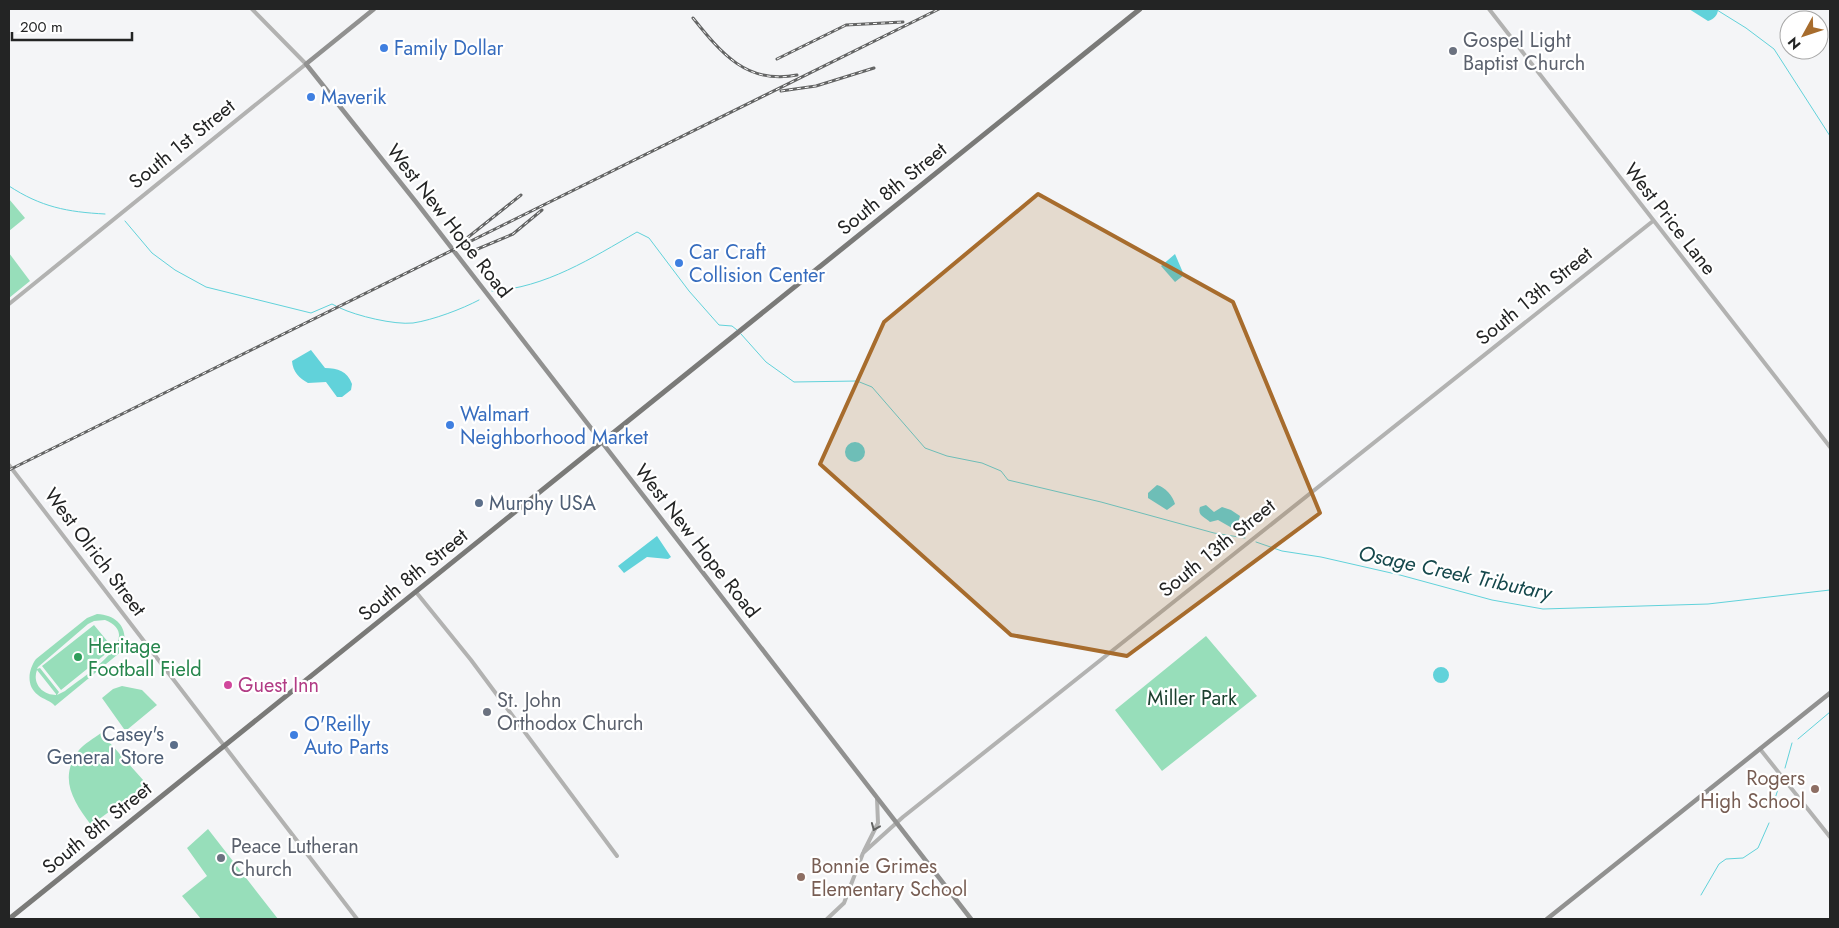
<svg xmlns="http://www.w3.org/2000/svg" width="1839" height="928" viewBox="0 0 1839 928" font-family="Jost,sans-serif">
<style>
.green{fill:#97deba;fill-rule:evenodd}
.water{fill:#61d2da}
.lines{fill:none;stroke-linecap:round;stroke-linejoin:round}
.stream{stroke:#61d2da;stroke-width:1}
.tertiary{stroke:#b2b2b1;stroke-width:4}
.secondary{stroke:#919190;stroke-width:4.5}
.primary{stroke:#7a7a78;stroke-width:5}
.rail-casing{stroke:#636464;stroke-width:3}
.rail{stroke:#fff;stroke-width:1;stroke-dasharray:4;stroke-linecap:butt}
.oneway{stroke:#636463}
.marked{fill:#a76c2d;fill-opacity:0.2;stroke:#a76c2d;stroke-width:4;stroke-linejoin:round}
.shop-dot{fill:#3f7fe0;stroke:#fff;stroke-width:2}
.worship-dot{fill:#6b7280;stroke:#fff;stroke-width:2}
.service-dot{fill:#5c6f8a;stroke:#fff;stroke-width:2}
.leisure-dot{fill:#2e9e5b;stroke:#fff;stroke-width:2}
.hotel-dot{fill:#d1479c;stroke:#fff;stroke-width:2}
.education-dot{fill:#8d6e63;stroke:#fff;stroke-width:2}
.labels{text-anchor:middle;dominant-baseline:central;stroke-width:4.5;stroke-linejoin:round;paint-order:stroke}
.worship-label{font-size:20px;fill:#5b616d;stroke:#fff;text-anchor:start}
.shop-label{font-size:20px;fill:#366cbe;stroke:#fff;text-anchor:start}
.street-label{font-size:20px;fill:#232424;stroke:#fff}
.service-label{font-size:20px;fill:#4e5e75;stroke:#fff;text-anchor:start}
.leisure-label{font-size:20px;fill:#27864d;stroke:#fff;text-anchor:start}
.hotel-label{font-size:20px;fill:#b23c85;stroke:#fff;text-anchor:start}
.park-label{font-size:20px;fill:#1b402f;stroke:#fff}
.education-label{font-size:20px;fill:#785e54;stroke:#fff;text-anchor:end}
.water-label{font-size:21px;font-style:italic;fill:#15484c;stroke:#fff}
</style>
<rect width="100%" height="100%" fill="#f4f5f7"/>
<path class="green" d="M 9,199 L 25,218 L 9,231 Z
M 9,253 L 30,281 L 9,298 Z
M 97,614 C 119,615 129,630 123,650 L 55,706 C 50,700 44,700 38,695 C 26,686 28,670 36,659 L 87,618 ZM 105,620 C 148,637 80,679 65,691 L 57,695 L 59,692 L 40,668 L 37,669 L 38,667 L 88,624 L 94,621 ZM 37,670 L 56,694 L 56,695 C 42,695 32,683 37,670 Z
M 94,625 L 113,648 L 61,690 L 42,666 Z
M 1206,636 L 1257,696 L 1162,771 L 1115,710 Z
M 122,686 L 142,690 L 157,705 L 128,729 L 124,729 L 102,698 L 113,689 Z
M 101,733 L 144,781 L 143,787 L 91,825 C 73,801 58,778 79,750 C 84,744 94,738 101,733 Z
M 208,829 L 278,919 L 201,919 L 182,896 L 207,876 L 187,848 Z"/>
<path class="water" d="M 1689,9 L 1718,9 C 1718,15 1714,19 1708,21 Z
M 1175,254 L 1184,275 L 1175,282 L 1161,266 Z
M 311,350 L 325,368 C 338,368 347,371 352,384 L 351,390 L 342,397 L 337,397 L 326,382 L 308,383 C 299,378 293,372 292,361 Z
M845 452a10 10 0 1 1 20 0a10 10 0 1 1-20 0Z
M 1157,485 C 1165,487 1173,496 1175,504 L 1167,510 L 1148,498 L 1148,493 Z
M 1206,505 L 1214,512 L 1222,507 L 1231,510 L 1240,516 L 1237,526 L 1232,528 L 1218,520 L 1210,522 C 1205,517 1197,516 1200,507 Z
M 657,536 L 671,557 L 668,559 L 647,557 L 624,573 L 618,566 Z
M1433 675a8 8 0 1 1 16 0a8 8 0 1 1-16 0Z"/>
<g class="lines">
<path class="stream" d="M 1717,10 L 1746,28 L 1774,49 L 1830,136
M 9,186 C 41,207 67,212 105,214
M 125,221 L 152,253 L 175,270 L 206,287 L 311,313 L 332,304 L 336,306
M 492,291 C 545,288 592,258 637,232 L 649,238 L 689,291 L 719,325 L 732,326 L 737,330
M 340,308 C 357,316 394,325 413,323 C 433,320 462,309 479,300
M 741,334 L 766,362 L 794,382 L 857,381 L 872,387 L 925,448 L 947,456 L 982,463 L 1001,471 L 1008,480 L 1101,502 L 1214,533 L 1245,538
M 1256,542 L 1282,551 L 1321,557 L 1400,575 L 1492,600 L 1543,609 L 1708,604 L 1830,590
M 1798,739 L 1830,712
M 1785,768 L 1792,743
M 1772,808 L 1780,783
M 1701,895 L 1719,864 L 1726,859 L 1743,858 L 1758,848 L 1769,823"/>
<path class="tertiary" d="M 1489,9 L 1830,447
M 9,304 L 306,64 L 252,9
M 9,465 L 357,919
M 416,592 L 471,660 L 617,856
M 1760,749 L 1830,837
M 864,851 L 878,823 L 877,799
M 827,919 L 844,903 L 863,853 L 903,817 L 1653,221"/>
<path class="secondary" d="M 374,9 L 306,64 L 416,202 L 971,919
M 1547,919 L 1830,693"/>
<path class="primary" d="M 9,919 L 1140,9"/>
<defs>
<path id="rail" d="M 693,18 C 721,53 747,85 797,75
M 777,59 L 846,25 L 903,22
M 781,91 L 816,86 L 874,68
M 467,238 L 521,195
M 468,253 L 513,234 L 542,210
M 9,470 L 939,9"/>
</defs>
<use href="#rail" class="rail-casing"/>
<use href="#rail" class="rail"/>
</g>
<defs><path id="oneway-chevron" d="M-2-3.5L2.5 0L-2 3.5" fill="none" stroke-width="1.6" stroke-linecap="round" stroke-linejoin="round" transform="scale(1.25)"/></defs>
<use class="oneway" href="#oneway-chevron" transform="translate(875 827) rotate(112)"/>
<path class="marked" d="M 1038,194 L 1233,302 L 1320,513 L 1127,656 L 1011,635 L 820,464 L 884,322 Z"/>
<g class="shop-dot">
<circle cx="384" cy="48" r="5"/>
<circle cx="311" cy="97" r="5"/>
<circle cx="679" cy="263" r="5"/>
<circle cx="450" cy="425" r="5"/>
<circle cx="294" cy="735" r="5"/>
</g>
<g class="worship-dot">
<circle cx="1453" cy="51" r="5"/>
<circle cx="487" cy="712" r="5"/>
<circle cx="221" cy="858" r="5"/>
</g>
<g class="service-dot">
<circle cx="479" cy="503" r="5"/>
<circle cx="174" cy="745" r="5"/>
</g>
<circle class="leisure-dot" cx="78" cy="657" r="5"/>
<circle class="hotel-dot" cx="228" cy="685" r="5"/>
<g class="education-dot">
<circle cx="1815" cy="789" r="5"/>
<circle cx="801" cy="877" r="5"/>
</g>
<g class="labels">
<g class="worship-label">
<text x="1463" y="40">Gospel Light<tspan x="1463" dy="23">Baptist Church</tspan></text>
<text x="497" y="700">St. John<tspan x="497" dy="23">Orthodox Church</tspan></text>
<text x="231" y="846">Peace Lutheran<tspan x="231" dy="23">Church</tspan></text>
</g>
<g class="shop-label">
<text x="394" y="48">Family Dollar</text>
<text x="321" y="97">Maverik</text>
<text x="689" y="252">Car Craft<tspan x="689" dy="23">Collision Center</tspan></text>
<text x="460" y="414">Walmart<tspan x="460" dy="23">Neighborhood Market</tspan></text>
<text x="304" y="724">O'Reilly<tspan x="304" dy="23">Auto Parts</tspan></text>
</g>
<g class="street-label">
<text transform="translate(182 144) rotate(-39)">South 1st Street</text>
<text transform="translate(892 189) rotate(-39)">South 8th Street</text>
<text transform="translate(1670 219) rotate(52)">West Price Lane</text>
<text transform="translate(449 221) rotate(52)">West New Hope Road</text>
<text transform="translate(1534 296) rotate(-39)">South 13th Street</text>
<text transform="translate(697 541) rotate(52)">West New Hope Road</text>
<text transform="translate(1217 548) rotate(-39)">South 13th Street</text>
<text transform="translate(95 552) rotate(53)">West Olrich Street</text>
<text transform="translate(413 575) rotate(-39)">South 8th Street</text>
<text transform="translate(97 828) rotate(-39)">South 8th Street</text>
</g>
<g class="service-label">
<text x="489" y="503">Murphy USA</text>
<text x="164" y="734" text-anchor="end">Casey's<tspan x="164" dy="23">General Store</tspan></text>
</g>
<g class="leisure-label">
<text x="88" y="646">Heritage<tspan x="88" dy="23">Football Field</tspan></text>
</g>
<g class="hotel-label">
<text x="238" y="685">Guest Inn</text>
</g>
<g class="park-label">
<text x="1192" y="698">Miller Park</text>
</g>
<g class="education-label">
<text x="1805" y="778">Rogers<tspan x="1805" dy="23">High School</tspan></text>
<text x="811" y="866" text-anchor="start">Bonnie Grimes<tspan x="811" dy="23">Elementary School</tspan></text>
</g>
<g class="water-label">
<text transform="translate(1455 573) rotate(12)">Osage Creek Tributary</text>
</g>
</g>
<rect width="1839" height="928" fill="none" stroke="#232424" stroke-width="20"/>
<g transform="translate(1804 35) rotate(230)"><circle r="24" fill="#ffffff" stroke="#a7a7a7"/>
<path d="M0-4L9 19L0 12L-9 19Z" fill="#a76c2d"/>
<text y="-8" font-size="14" font-weight="bold" text-anchor="middle" fill="#232424">N</text>
</g>
<path d="M12 32v8h120v-8" fill="none" stroke="#232424" stroke-width="2.5"/>
<text x="20" y="32" font-size="15" fill="#232424" stroke="#ffffff" stroke-width="4" paint-order="stroke">200 m</text>
</svg>
